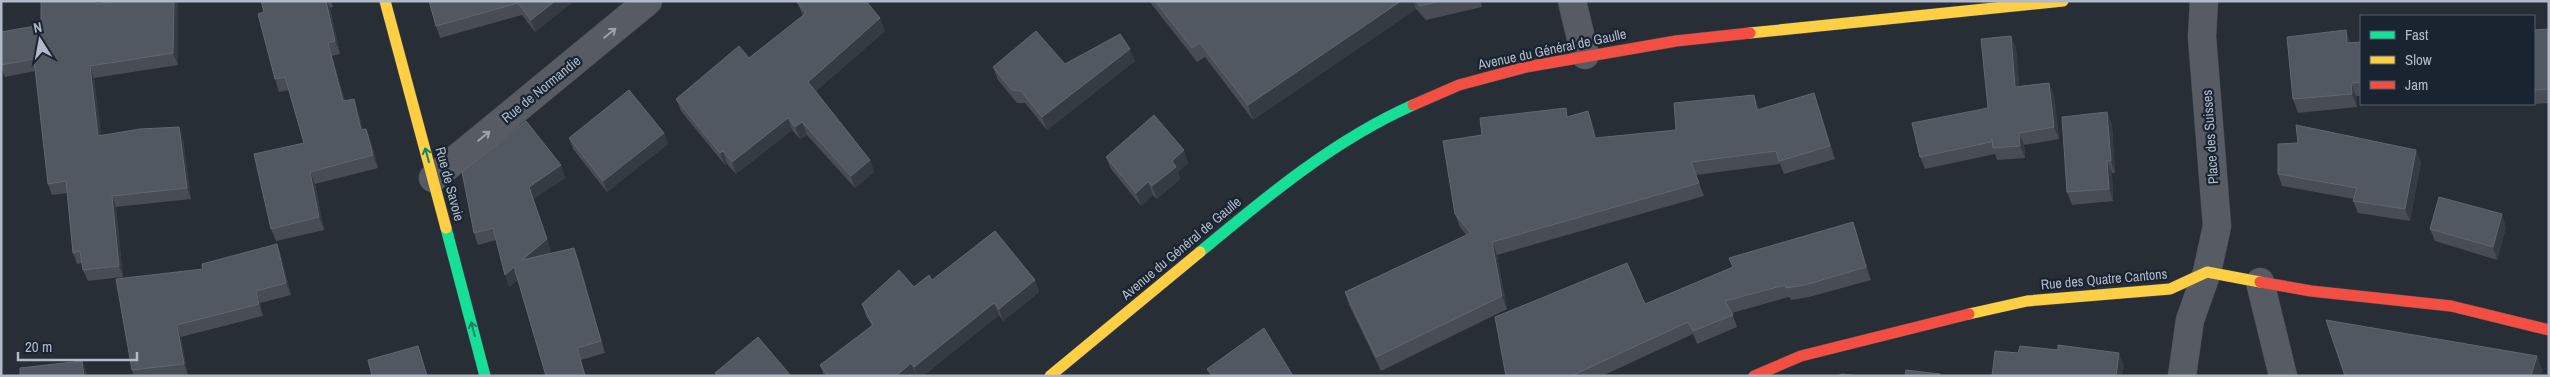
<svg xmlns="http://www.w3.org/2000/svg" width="2550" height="377" viewBox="0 0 2550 377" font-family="'Archivo Narrow',sans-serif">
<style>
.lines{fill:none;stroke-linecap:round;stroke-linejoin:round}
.street-casing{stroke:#454a51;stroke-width:29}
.fast-casing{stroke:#454a51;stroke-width:12}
.slow-casing{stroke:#454a51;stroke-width:12}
.jam-casing{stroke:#454a51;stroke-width:12}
.street{stroke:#575c64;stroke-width:28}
.fast{stroke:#16e098;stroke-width:11}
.slow{stroke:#ffcf43;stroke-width:11}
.jam{stroke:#f24e42;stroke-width:11}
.wall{fill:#474c55}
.shaded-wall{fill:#353b43}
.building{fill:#525861;stroke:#616771}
.oneway{stroke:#9aa2af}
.oneway2{stroke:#188264}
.labels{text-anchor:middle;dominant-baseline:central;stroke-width:4.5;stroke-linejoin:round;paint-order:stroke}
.street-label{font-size:14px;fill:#b0bac8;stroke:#1a2431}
</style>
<rect width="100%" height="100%" fill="#272e36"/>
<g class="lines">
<defs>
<path id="street" d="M 1572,1 L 1585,55
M 433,178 L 648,1
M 2260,282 L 2283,376
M 2182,376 L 2190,320 L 2207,272 L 2217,226 L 2202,37 L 2204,1"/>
<path id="fast" d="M 446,228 L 485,376
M 1200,252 C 1266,197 1334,140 1413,105"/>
<path id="slow" d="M 385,1 L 446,228
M 1750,33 L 2063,1
M 1969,314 L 2027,301 L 2170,289 L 2207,272 L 2260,282
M 1050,376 L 1200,252"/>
<path id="jam" d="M 1413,105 L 1459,85 L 1526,67 L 1676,41 L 1750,33
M 2260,282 L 2311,291 L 2451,306 L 2549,330
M 1754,376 L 1801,356 L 1969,314"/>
</defs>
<use href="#street" class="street-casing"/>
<use href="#fast" class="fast-casing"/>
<use href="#slow" class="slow-casing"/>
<use href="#jam" class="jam-casing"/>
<use href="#street" class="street"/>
<use href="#fast" class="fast"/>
<use href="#slow" class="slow"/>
<use href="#jam" class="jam"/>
</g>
<path class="wall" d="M 41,1 L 100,1 L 100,3 L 178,4 L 178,65 L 94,78 L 101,135 L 179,127 L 183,139 L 191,199 L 116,207 L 123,277 L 88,281 L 83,270 L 82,263 L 77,264 L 73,253 L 67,193 L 52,195 L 48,184 L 35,71 L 5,77 L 1,67 L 1,32 L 41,25 Z
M 261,1 L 331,1 L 333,7 L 330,8 L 340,54 L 332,56 L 345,101 L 358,112 L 363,130 L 366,129 L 371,142 L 378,168 L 315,184 L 324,230 L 276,241 L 271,229 L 304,143 L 289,90 L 279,92 L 275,79 L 264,12 Z
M 429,1 L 574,1 L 535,32 L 522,15 L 440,38 L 436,26 Z
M 1149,1 L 1482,1 L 1481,2 L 1482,7 L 1426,20 L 1416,9 L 1253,120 L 1205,57 L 1197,62 Z
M 797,2 L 885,31 L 816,91 L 870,160 L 874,172 L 855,188 L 807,135 L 800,139 L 792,130 L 736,174 L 727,164 L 725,165 L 681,111 L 676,99 L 749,58 L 803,16 Z
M 2549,29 L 2549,103 L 2534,104 L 2534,30 Z
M 2346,30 L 2350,43 L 2361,42 L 2361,96 L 2356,96 L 2357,107 L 2298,113 L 2293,99 Z
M 2011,36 L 2016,48 L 2019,86 L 2049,83 L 2054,95 L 2059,139 L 2024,145 L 2025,158 L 1997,160 L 1995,154 L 1925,169 L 1920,157 L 1988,108 Z
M 1135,61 L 1047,130 L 1025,103 L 1017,103 L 998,80 L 993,67 Z
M 1814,93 L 1835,159 L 1784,174 L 1780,164 L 1696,175 L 1704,196 L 1497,255 L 1507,309 L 1381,371 L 1349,305 L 1345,292 L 1466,235 L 1460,227 L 1455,214 L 1569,116 L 1588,111 L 1596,138 L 1676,130 L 1759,109 Z
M 2107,112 L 2112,125 L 2115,173 L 2112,173 L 2113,201 L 2072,205 L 2067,192 Z
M 664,133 L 668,144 L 607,192 L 573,149 L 569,138 Z
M 1106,157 L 1188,163 L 1178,172 L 1180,179 L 1157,199 L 1153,195 L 1141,206 L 1111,169 Z
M 2421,162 L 2410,221 L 2358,213 L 2353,201 L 2354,199 L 2282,186 L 2278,174 Z
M 561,165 L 565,178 L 533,199 L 551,251 L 548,254 L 574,248 L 579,261 L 605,353 L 581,360 L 586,376 L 546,376 L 518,280 L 509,287 L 496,240 L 478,245 L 474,233 Z
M 1853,222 L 1857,234 L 1871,280 L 1809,297 L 1791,300 L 1789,297 L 1732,313 L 1737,327 L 1697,344 L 1693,334 L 1602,376 L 1506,376 L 1645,304 Z
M 2506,227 L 2497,260 L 2435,241 L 2430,229 Z
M 277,244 L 281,256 L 291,295 L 260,303 L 263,316 L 181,337 L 188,376 L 134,376 L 132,370 L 203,269 Z
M 932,280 L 1035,280 L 1039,292 L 1003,321 L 999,315 L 923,376 L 824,376 L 820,365 L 872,326 L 866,316 L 862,304 L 914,287 Z"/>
<path class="shaded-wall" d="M 96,1 L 100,1 L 100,16 L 96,4 Z
M 174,1 L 177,1 L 178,4 L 178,65 L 173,53 Z
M 326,1 L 327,1 L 330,8 L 340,54 L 335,41 Z
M 555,1 L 574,1 L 535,32 L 531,20 Z
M 1401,1 L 1413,1 L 1416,9 L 1253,120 L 1248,105 Z
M 880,18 L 885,31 L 812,94 L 808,82 Z
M 2346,30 L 2351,43 L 2347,43 Z
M 2011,36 L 2016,48 L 2020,99 L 2015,87 Z
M 328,43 L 332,56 L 348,114 L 343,101 Z
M 1130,49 L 1135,61 L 1047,130 L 1042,117 Z
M 90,66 L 94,78 L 102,147 L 98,136 Z
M 2049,83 L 2054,95 L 2059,139 L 2054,127 Z
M 2351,83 L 2356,96 L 2357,107 L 2352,94 Z
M 1814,93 L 1819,106 L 1835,159 L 1830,146 Z
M 1754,95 L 1759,108 L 1762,123 L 1757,110 Z
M 354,99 L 358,112 L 366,143 L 361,130 Z
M 1588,111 L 1593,124 L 1600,151 L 1595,138 Z
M 2107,112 L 2112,125 L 2115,173 L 2111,161 Z
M 788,118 L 792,130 L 736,174 L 732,162 Z
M 802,122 L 807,135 L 800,139 L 795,127 Z
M 179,127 L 183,139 L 191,199 L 187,188 Z
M 366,129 L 371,142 L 378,168 L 373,155 Z
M 664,133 L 668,144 L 607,192 L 603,181 Z
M 2019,133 L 2024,145 L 2025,158 L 2020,146 Z
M 1184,150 L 1188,163 L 1178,172 L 1180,179 L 1157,199 L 1152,186 L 1172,161 Z
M 2416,150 L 2421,162 L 2410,221 L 2405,209 Z
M 723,151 L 727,164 L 725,165 L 720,153 Z
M 870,160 L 874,172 L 855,188 L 851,176 Z
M 2107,161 L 2112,173 L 2113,201 L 2109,189 Z
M 561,165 L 565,178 L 533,199 L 551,251 L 527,272 L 522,260 L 529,187 Z
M 310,172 L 315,184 L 324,230 L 319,217 Z
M 1148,182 L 1153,195 L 1141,206 L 1136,193 Z
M 112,196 L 116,207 L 123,277 L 119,266 Z
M 2502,214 L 2506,227 L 2497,260 L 2493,247 Z
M 1853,222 L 1857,234 L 1871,280 L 1866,267 Z
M 1492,242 L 1497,255 L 1507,309 L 1502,296 Z
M 277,244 L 281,256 L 291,295 L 286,283 Z
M 574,248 L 579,261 L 605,353 L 601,341 Z
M 514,267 L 519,279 L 509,287 L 505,275 Z
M 1035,280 L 1039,292 L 1003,321 L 999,309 Z
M 256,291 L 260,303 L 263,316 L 259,304 Z
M 994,303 L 999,315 L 923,376 L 917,376 L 914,367 Z
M 177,325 L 181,337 L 188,376 L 184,364 Z
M 577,348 L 581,360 L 586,376 L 585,376 Z
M 2119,353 L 2124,365 L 2122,376 L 2116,376 Z
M 2537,356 L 2543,371 L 2541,376 L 2531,376 Z
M 82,361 L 87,373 L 87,376 L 84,376 Z
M 911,363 L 916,375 L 915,376 L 896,376 Z"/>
<path class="building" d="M 41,1 L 96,1 L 96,4 L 114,1 L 174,1 L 173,53 L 90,66 L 98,136 L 140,129 L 179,127 L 187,188 L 112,196 L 119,266 L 83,270 L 80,251 L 73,253 L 66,181 L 48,184 L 34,59 L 1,65 L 1,32 L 41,25 Z
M 261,1 L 326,1 L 335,41 L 328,43 L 343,101 L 354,99 L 361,130 L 366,129 L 373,155 L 310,172 L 319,217 L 271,229 L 254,154 L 304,143 L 285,77 L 275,79 L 258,14 L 264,12 Z
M 429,1 L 555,1 L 531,20 L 518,3 L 436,26 Z
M 798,1 L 866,1 L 880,18 L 808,82 L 870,160 L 851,176 L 802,122 L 795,127 L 788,118 L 732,162 L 723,151 L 720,153 L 676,99 L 739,46 L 749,58 L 806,13 L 797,2 Z
M 1155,1 L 1401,1 L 1248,105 L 1200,43 L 1192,48 Z
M 1416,1 L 1441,1 L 1420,6 Z
M 2549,29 L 2549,89 L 2534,90 L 2534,30 Z
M 2346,30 L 2347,43 L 2361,42 L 2361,82 L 2351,83 L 2352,94 L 2293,99 L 2287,37 Z
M 1036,31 L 1065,64 L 1120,34 L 1130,49 L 1042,117 L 1021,91 L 1012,90 L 993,67 Z
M 2011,36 L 2015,87 L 2049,83 L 2054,127 L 2019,133 L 2020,146 L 1993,148 L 1992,138 L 1991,142 L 1920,157 L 1912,123 L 1988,108 L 1981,39 Z
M 629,90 L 664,133 L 603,181 L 569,138 Z
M 1814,93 L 1830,146 L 1779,161 L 1776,151 L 1691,162 L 1699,183 L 1492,242 L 1502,296 L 1376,357 L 1345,292 L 1471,233 L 1455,214 L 1443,141 L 1482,135 L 1480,118 L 1566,108 L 1567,117 L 1588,111 L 1595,138 L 1676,130 L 1674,103 L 1754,95 L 1757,110 Z
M 2107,112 L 2111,161 L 2107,161 L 2109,189 L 2067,192 L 2062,117 Z
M 1154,115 L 1184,150 L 1172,161 L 1176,167 L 1152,186 L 1148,182 L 1136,193 L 1106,157 Z
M 526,121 L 561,165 L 529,187 L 547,239 L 522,260 L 574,248 L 601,341 L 577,348 L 585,376 L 546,376 L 514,267 L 505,275 L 493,228 L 474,233 L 462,172 Z
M 2296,125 L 2416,150 L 2405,209 L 2353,201 L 2357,188 L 2278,174 L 2278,144 L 2298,143 Z
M 2439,197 L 2502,214 L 2493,247 L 2430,229 Z
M 1853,222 L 1866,267 L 1805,285 L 1786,288 L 1785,285 L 1725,301 L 1733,315 L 1693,331 L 1688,322 L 1571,376 L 1506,376 L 1495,317 L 1627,263 L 1645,304 L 1733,267 L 1729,258 Z
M 995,231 L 1035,280 L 999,309 L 994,303 L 914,367 L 911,363 L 896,376 L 828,376 L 820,365 L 873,325 L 862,304 L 899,270 L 914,287 L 929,275 L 932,280 Z
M 277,244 L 286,283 L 256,291 L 259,304 L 177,325 L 184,364 L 132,370 L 116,279 L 203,269 L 202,264 Z
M 2326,320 L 2537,356 L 2531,376 L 2345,376 Z
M 1264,328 L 1293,376 L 1212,376 L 1207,369 Z
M 758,337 L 791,376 L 718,376 L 715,373 Z
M 2058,345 L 2119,353 L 2116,376 L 1992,376 L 1995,351 L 2018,353 L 2020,346 L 2058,350 Z
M 418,346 L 427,376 L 372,376 L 368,360 Z
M 82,361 L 84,376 L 20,376 L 20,368 Z
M 1906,370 L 1940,374 L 1940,376 L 1905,376 Z
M 1842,374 L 1860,376 L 1837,376 Z"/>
<defs><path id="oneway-shaft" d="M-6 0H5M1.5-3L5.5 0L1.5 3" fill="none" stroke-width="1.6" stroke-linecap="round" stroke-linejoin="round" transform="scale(1.25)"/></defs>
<g class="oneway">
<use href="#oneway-shaft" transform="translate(610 33) rotate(-39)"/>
<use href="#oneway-shaft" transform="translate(484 136) rotate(-39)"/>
</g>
<g class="oneway2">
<use href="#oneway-shaft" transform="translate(427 155) rotate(-105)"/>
<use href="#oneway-shaft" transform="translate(473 329) rotate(-105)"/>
</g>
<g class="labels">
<g class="street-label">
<text transform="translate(1552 49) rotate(-12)">Avenue du Général de Gaulle</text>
<text transform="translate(541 89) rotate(-39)">Rue de Normandie</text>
<text transform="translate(2210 137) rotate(-94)">Place des Suisses</text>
<text transform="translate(450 184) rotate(75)">Rue de Savoie</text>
<text transform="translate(1181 248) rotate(-40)">Avenue du Général de Gaulle</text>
<text transform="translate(2104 279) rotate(-5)">Rue des Quatre Cantons</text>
</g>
</g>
<rect width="2550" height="377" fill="none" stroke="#b0bac8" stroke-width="5"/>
<rect x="2360" y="15" width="175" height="90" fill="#1a2431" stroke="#56606d"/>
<rect x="2370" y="31" width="25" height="8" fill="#16e098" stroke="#56606d"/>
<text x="2405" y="40" font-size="15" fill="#b0bac8">Fast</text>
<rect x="2370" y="56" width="25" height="8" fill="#ffcf43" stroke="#56606d"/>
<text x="2405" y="65" font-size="15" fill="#b0bac8">Slow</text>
<rect x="2370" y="81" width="25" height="8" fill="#f24e42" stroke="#56606d"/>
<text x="2405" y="90" font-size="15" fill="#b0bac8">Jam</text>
<g transform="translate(40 40) rotate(349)" stroke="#1a2431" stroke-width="4" paint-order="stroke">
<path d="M0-4L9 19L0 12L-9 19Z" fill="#b0bac8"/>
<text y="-8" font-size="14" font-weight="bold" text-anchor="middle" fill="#b0bac8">N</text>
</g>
<path d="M18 352v8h119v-8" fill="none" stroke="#b0bac8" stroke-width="2.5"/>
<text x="25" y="352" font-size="15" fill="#b0bac8" stroke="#1a2431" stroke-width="4" paint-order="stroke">20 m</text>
</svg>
